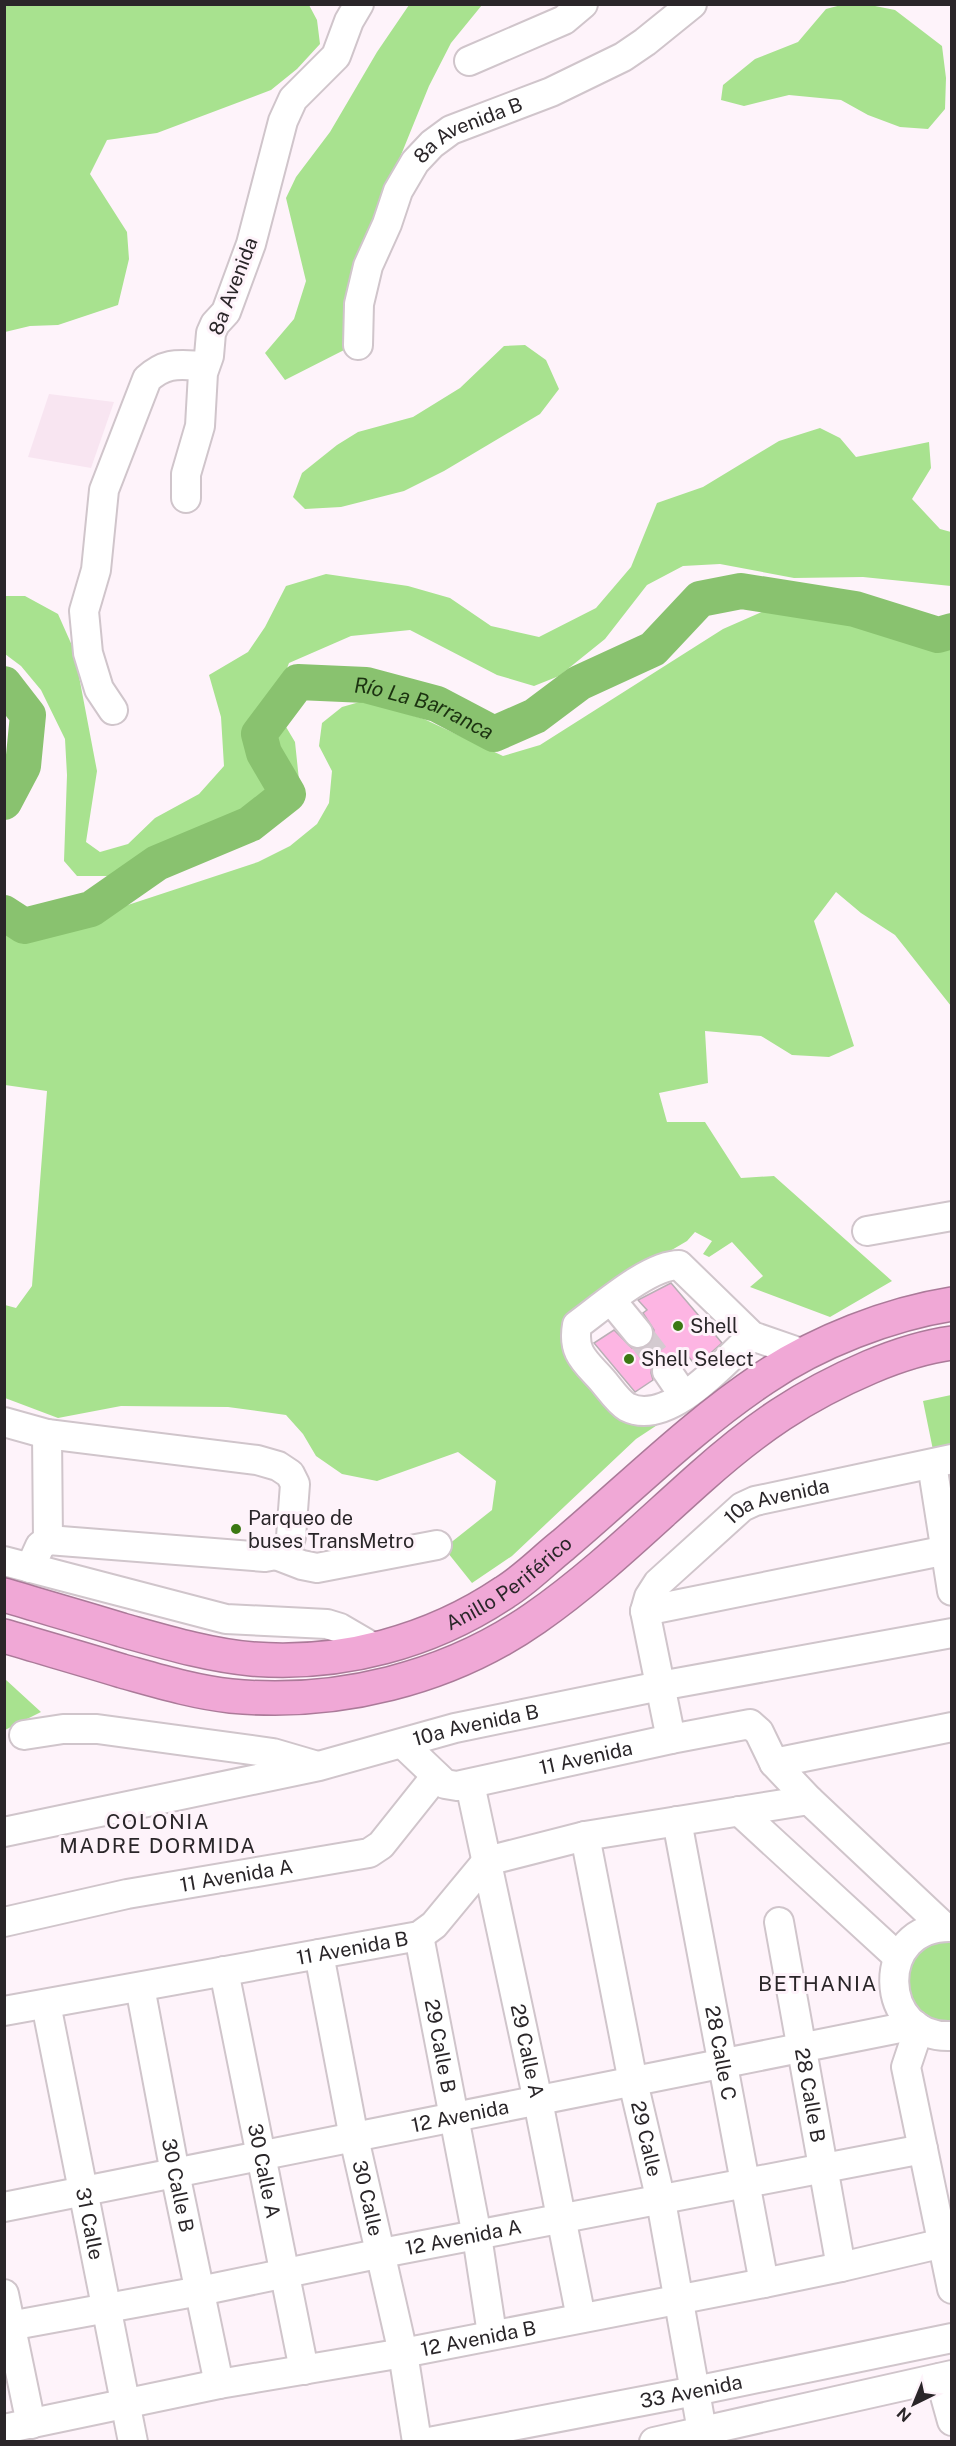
<svg xmlns="http://www.w3.org/2000/svg" width="956" height="2446" viewBox="0 0 956 2446" font-family="'Public Sans',sans-serif">
<style>
.built{fill:#f8e5f1}
.green{fill:#a8e28f}
.lines{fill:none;stroke-linecap:round;stroke-linejoin:round}
.river{stroke:#89c26f;stroke-width:36}
.building{fill:#fdb5e3;stroke:#b9afb5;stroke-width:1.5}
.minor-tunnel{stroke:#d4cad0;stroke-width:28;stroke-dasharray:28 14;stroke-linecap:butt}
.minor-casing{stroke:#d0c5cb;stroke-width:32}
.highway-casing{stroke:#ab7a99;stroke-width:36}
.minor{stroke:#fff;stroke-width:28}
.highway{stroke:#f0a8d6;stroke-width:33}
.poi-dot{fill:#3b7813;stroke:#fef3fa;stroke-width:2}
.labels{text-anchor:middle;dominant-baseline:central;stroke-width:6;stroke-linejoin:round;paint-order:stroke}
.street-label{font-size:20px;fill:#2a2629;stroke:#fef3fa}
.poi-label{font-size:20px;fill:#2a2629;stroke:#fef3fa;text-anchor:start}
.water-label{font-size:21px;font-style:italic;fill:#1b3210;stroke:#fef3fa}
.neighbourhood-label{font-size:21px;letter-spacing:1.5px;fill:#2a2629;stroke:#fef3fa}
</style>
<rect width="100%" height="100%" fill="#fef3fa"/>
<path class="built" d="M 49,394 L 114,402 L 91,468 L 28,457 Z"/>
<path class="green" d="M 845,4 L 870,5 L 895,10 L 942,46 L 946,78 L 945,109 L 928,129 L 900,127 L 868,115 L 841,100 L 789,95 L 744,106 L 721,100 L 723,85 L 755,59 L 798,42 L 826,9 Z
M 4,5 L 309,5 L 317,20 L 320,44 L 297,69 L 271,90 L 157,133 L 107,140 L 90,174 L 127,232 L 129,259 L 118,305 L 58,325 L 30,326 L 5,332 Z
M 409,5 L 482,5 L 451,43 L 429,86 L 401,155 L 386,201 L 352,346 L 285,380 L 265,353 L 294,319 L 306,281 L 286,198 L 296,177 L 330,132 L 377,52 Z
M 525,345 L 546,360 L 559,389 L 540,414 L 444,471 L 404,491 L 341,507 L 305,509 L 293,497 L 302,473 L 337,445 L 358,432 L 413,417 L 460,388 L 504,346 Z
M 820,428 L 840,438 L 856,457 L 929,442 L 931,468 L 912,499 L 940,529 L 951,532 L 951,586 L 863,577 L 794,578 L 720,564 L 683,566 L 647,585 L 605,639 L 559,676 L 534,686 L 497,675 L 410,630 L 351,636 L 289,663 L 273,705 L 295,742 L 299,780 L 272,814 L 246,830 L 111,876 L 77,876 L 64,861 L 67,775 L 65,739 L 41,690 L 21,666 L 5,654 L 5,596 L 25,596 L 58,614 L 74,650 L 97,771 L 86,842 L 100,852 L 128,844 L 155,818 L 199,794 L 224,766 L 221,717 L 209,675 L 248,652 L 265,627 L 286,586 L 326,574 L 408,586 L 450,598 L 491,626 L 539,637 L 596,608 L 631,567 L 657,503 L 703,487 L 779,441 Z
M 810,603 L 916,640 L 951,637 L 951,1006 L 895,935 L 861,913 L 836,892 L 814,921 L 854,1046 L 829,1057 L 792,1055 L 761,1036 L 705,1031 L 708,1083 L 659,1093 L 667,1122 L 705,1122 L 741,1178 L 774,1176 L 892,1281 L 830,1317 L 750,1287 L 763,1276 L 732,1242 L 709,1257 L 703,1254 L 712,1241 L 695,1232 L 687,1241 L 580,1304 L 573,1340 L 636,1411 L 677,1412 L 636,1439 L 512,1556 L 472,1583 L 444,1548 L 492,1510 L 496,1481 L 458,1452 L 377,1481 L 342,1474 L 316,1456 L 303,1434 L 286,1415 L 228,1407 L 121,1406 L 58,1418 L 5,1398 L 5,1305 L 16,1308 L 32,1286 L 47,1091 L 5,1085 L 4,913 L 15,924 L 52,930 L 258,862 L 290,846 L 317,824 L 329,803 L 332,771 L 319,746 L 322,723 L 342,707 L 363,701 L 424,719 L 503,756 L 540,745 L 723,629 L 766,610 Z
M 951,1395 L 951,1446 L 933,1450 L 923,1401 Z
M 5,1679 L 41,1712 L 5,1730 Z
M 951,1939 L 951,2025 C 945,2024 934,2024 929,2020 C 889,1993 905,1943 951,1939 Z"/>
<g class="lines">
<g class="river">
<path d="M 4,684 L 28,715 L 23,766 L 4,802"/>
<path id="s1" d="M 4,913 L 24,926 L 91,909 L 157,863 L 250,824 L 288,794 L 264,753 L 259,734 L 298,682 L 366,685 L 437,704 L 494,734 L 535,716 L 579,683 L 653,649 L 700,599 L 741,591 L 855,609 L 938,635 L 952,631"/>
</g>
</g>
<path class="building" d="M 671,1283 L 722,1343 L 696,1366 L 688,1356 L 680,1361 L 674,1356 L 666,1355 L 658,1357 L 652,1364 L 651,1373 L 653,1380 L 635,1392 L 594,1343 L 614,1330 L 632,1348 L 640,1349 L 648,1346 L 653,1339 L 654,1330 L 643,1313 L 647,1310 L 638,1300 Z"/>
<g class="lines">
<path class="minor-tunnel" d="M 638,1333 L 667,1371"/>
<defs>
<g id="minor">
<path d="M 469,61 L 564,20 L 583,4"/>
<path id="s2" d="M 358,345 L 359,304 L 368,266 L 387,224 L 398,191 L 415,162 L 432,144 L 451,130 L 551,92 L 623,57 L 645,42 L 692,4"/>
<path d="M 186,498 L 186,474 L 200,426 L 203,373 L 209,356 L 211,333 L 215,324 L 226,312 L 251,244 L 283,121 L 293,99 L 336,56 L 349,21 L 359,4"/>
<path d="M 113,710 L 99,689 L 88,653 L 84,611 L 96,570 L 104,490 L 147,379 C 167,361 180,365 204,366"/>
<path d="M 867,1231 L 952,1216"/>
<path d="M 611,1300 L 638,1333"/>
<path d="M 752,1336 C 725,1361 668,1428 627,1407 C 618,1402 609,1388 602,1380 C 585,1361 572,1353 577,1325 C 602,1307 649,1265 679,1265 L 752,1336 L 804,1354"/>
<path d="M 667,1371 L 684,1396"/>
<path d="M 4,1422 L 47,1434 L 257,1460 L 278,1466 L 290,1474 L 295,1484 L 291,1537 L 288,1547 L 276,1555 L 265,1557 L 48,1540 L 40,1546 L 30,1568"/>
<path d="M 47,1434 L 48,1540"/>
<path d="M 932,1464 L 952,1591"/>
<path d="M 276,1555 L 302,1565 L 317,1568 L 437,1545"/>
<path d="M 4,1561 L 226,1619 L 327,1624 L 340,1628 L 376,1649"/>
<path d="M 645,1611 L 952,1549"/>
<path d="M 24,1735 L 63,1729 L 97,1729 L 273,1753 L 314,1765"/>
<path id="s3" d="M 671,1739 L 645,1611 L 649,1597 L 658,1583 L 742,1507 L 755,1501 L 952,1459"/>
<path id="s4" d="M 403,1744 L 445,1784 L 457,1786 L 671,1739 L 750,1724 L 759,1732 L 774,1763 L 809,1800 L 943,1926"/>
<path d="M 774,1763 L 952,1727"/>
<path id="s5" d="M 470,1784 L 538,2101 L 581,2318"/>
<path d="M 739,1811 L 898,1957"/>
<path id="s6" d="M 677,1821 L 764,2283"/>
<path id="s7" d="M 4,1832 L 319,1766 L 455,1728 L 660,1686 L 952,1633"/>
<path id="s8" d="M 585,1836 L 633,2082 L 661,2201 L 704,2442"/>
<path id="s9" d="M 4,1922 L 127,1894 L 369,1853 L 381,1845 L 436,1776"/>
<path id="s10" d="M 779,1922 L 841,2267"/>
<path d="M 952,1927 C 873,1924 877,2040 952,2036"/>
<path id="s11" d="M 419,1936 L 477,2236 L 492,2334"/>
<path id="s12" d="M 319,1954 L 354,2138 L 403,2353 L 417,2442"/>
<path id="s13" d="M 224,1971 L 304,2370"/>
<path id="s14" d="M 140,1987 L 175,2173 L 219,2384"/>
<path id="s15" d="M 46,2004 L 133,2442"/>
<path id="s16" d="M 4,2011 L 419,1936 L 434,1925 L 487,1861 L 585,1836 L 809,1800"/>
<path d="M 919,2028 L 906,2067 L 952,2289"/>
<path id="s17" d="M 4,2207 L 915,2025"/>
<path d="M 4,2294 L 31,2424"/>
<path id="s18" d="M 4,2327 L 200,2291 L 382,2253 L 923,2149"/>
<path d="M 940,2378 L 952,2421"/>
<path id="s19" d="M 4,2429 L 219,2384 L 403,2353 L 764,2283 L 841,2267 L 952,2241"/>
<path id="s20" d="M 429,2442 L 695,2391 L 952,2338"/>
<path d="M 654,2442 L 952,2375"/>
</g>
<g id="highway">
<path id="s21" d="M 4,1595 C 44,1607 83,1618 122,1630 C 165,1642 208,1655 252,1659 C 341,1666 431,1642 505,1592 C 526,1579 544,1560 563,1545 C 629,1489 692,1426 764,1378 C 817,1342 889,1314 952,1304"/>
<path d="M 4,1636 C 44,1648 83,1659 122,1671 C 158,1681 194,1692 231,1696 C 336,1706 448,1679 535,1618 C 594,1577 647,1525 701,1477 C 756,1428 802,1396 870,1367 C 896,1356 923,1347 952,1343"/>
</g>
</defs>
<use href="#minor" class="minor-casing"/>
<use href="#highway" class="highway-casing"/>
<use href="#minor" class="minor"/>
<use href="#highway" class="highway"/>
</g>
<g class="poi-dot">
<circle cx="678" cy="1326" r="6"/>
<circle cx="629" cy="1359" r="6"/>
<circle cx="236" cy="1529" r="6"/>
</g>
<g class="labels">
<g class="street-label">
<text stroke="none"><textPath href="#s2" startOffset="258">8a Avenida B</textPath></text>
<text transform="translate(233 286) rotate(-69)">8a Avenida</text>
<text stroke="none"><textPath href="#s3" startOffset="310">10a Avenida</textPath></text>
<text stroke="none"><textPath href="#s21" startOffset="531">Anillo Periférico</textPath></text>
<text stroke="none"><textPath href="#s7" startOffset="484">10a Avenida B</textPath></text>
<text stroke="none"><textPath href="#s4" startOffset="202">11 Avenida</textPath></text>
<text stroke="none"><textPath href="#s9" startOffset="237">11 Avenida A</textPath></text>
<text stroke="none"><textPath href="#s16" startOffset="354">11 Avenida B</textPath></text>
<text stroke="none"><textPath href="#s11" startOffset="112">29 Calle B</textPath></text>
<text stroke="none"><textPath href="#s5" startOffset="273">29 Calle A</textPath></text>
<text stroke="none"><textPath href="#s6" startOffset="236">28 Calle C</textPath></text>
<text stroke="none"><textPath href="#s10" startOffset="176">28 Calle B</textPath></text>
<text stroke="none"><textPath href="#s17" startOffset="465">12 Avenida</textPath></text>
<text stroke="none"><textPath href="#s8" startOffset="309">29 Calle</textPath></text>
<text stroke="none"><textPath href="#s13" startOffset="204">30 Calle A</textPath></text>
<text stroke="none"><textPath href="#s14" startOffset="202">30 Calle B</textPath></text>
<text stroke="none"><textPath href="#s12" startOffset="249">30 Calle</textPath></text>
<text stroke="none"><textPath href="#s15" startOffset="224">31 Calle</textPath></text>
<text stroke="none"><textPath href="#s18" startOffset="468">12 Avenida A</textPath></text>
<text stroke="none"><textPath href="#s19" startOffset="483">12 Avenida B</textPath></text>
<text stroke="none"><textPath href="#s20" startOffset="267">33 Avenida</textPath></text>
</g>
<g class="poi-label">
<text x="690" y="1326">Shell</text>
<text x="641" y="1359">Shell Select</text>
<text x="248" y="1518">Parqueo de<tspan x="248" dy="23">buses TransMetro</tspan></text>
</g>
<g class="water-label">
<text stroke="none"><textPath href="#s1" startOffset="585">Río La Barranca</textPath></text>
</g>
<g class="neighbourhood-label">
<text x="158" y="1821">COLONIA<tspan x="158" dy="24">MADRE DORMIDA</tspan></text>
<text x="818" y="1983">BETHANIA</text>
</g>
</g>
<rect width="956" height="2446" fill="none" stroke="#2a2629" stroke-width="12"/>
<g transform="translate(914 2404) rotate(223)" stroke="#fef3fa" stroke-width="4.5" paint-order="stroke">
<path d="M0-4.5L10 22L0 15L-10 22Z" fill="#2a2629"/>
<text y="-9" font-size="16" font-weight="bold" text-anchor="middle" fill="#2a2629">N</text>
</g>
</svg>
